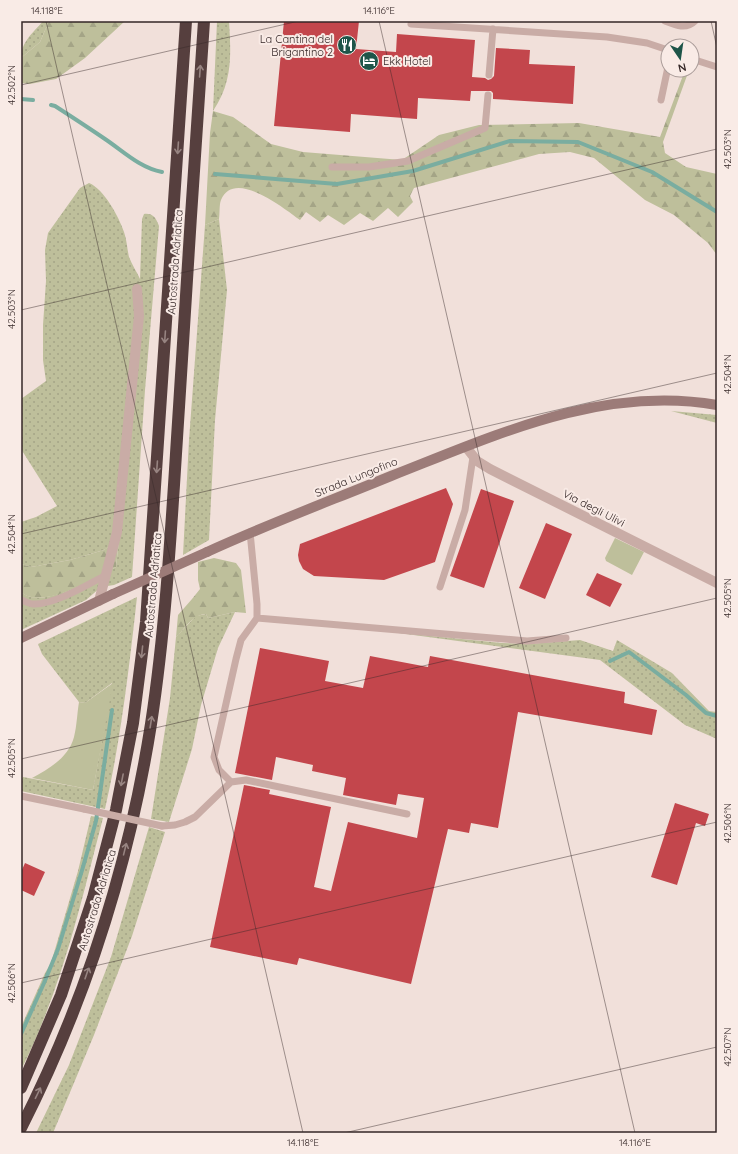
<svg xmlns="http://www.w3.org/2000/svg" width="738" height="1154" viewBox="0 0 738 1154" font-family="Quicksand,sans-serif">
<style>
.grass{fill:url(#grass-dots)}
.forest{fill:url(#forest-firs)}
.garden{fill:#bebf9b}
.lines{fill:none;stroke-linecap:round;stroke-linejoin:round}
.stream{stroke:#7aada0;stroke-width:4}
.building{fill:#c3464c}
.service{stroke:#c9aca6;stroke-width:7}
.minor{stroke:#c9aca6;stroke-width:10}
.tertiary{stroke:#c9aca6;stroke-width:10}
.secondary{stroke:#9c7b78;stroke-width:10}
.motorway{stroke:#563f3e;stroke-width:12}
.service-bridge{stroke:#c9aca6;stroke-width:7}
.secondary-bridge{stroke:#9c7b78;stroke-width:10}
.oneway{stroke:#978481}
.ticks{fill:none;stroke:#352727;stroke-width:1;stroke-opacity:0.45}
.labels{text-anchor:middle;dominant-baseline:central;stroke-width:4;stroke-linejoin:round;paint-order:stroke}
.poi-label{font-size:11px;fill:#352727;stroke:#f9ebe6;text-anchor:end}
.street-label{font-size:11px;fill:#352727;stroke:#f9ebe6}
.neatline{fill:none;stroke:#352727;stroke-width:1.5}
.ticks-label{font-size:10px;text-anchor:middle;fill:#352727}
</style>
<defs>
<pattern id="grass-dots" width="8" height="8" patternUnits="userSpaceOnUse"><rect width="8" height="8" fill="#bebf9b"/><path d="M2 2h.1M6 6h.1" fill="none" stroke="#a4a486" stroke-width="1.8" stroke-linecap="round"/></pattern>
<pattern id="forest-firs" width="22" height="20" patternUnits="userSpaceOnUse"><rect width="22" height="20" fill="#bebf9b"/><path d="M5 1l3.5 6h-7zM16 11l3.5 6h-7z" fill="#a4a486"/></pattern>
</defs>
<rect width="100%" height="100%" fill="#f1e0da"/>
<path class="grass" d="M 43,21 L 49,21 L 40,42 L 21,58 C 21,42 33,33 43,21 Z
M 217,21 L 229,21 C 231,55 233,81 213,111 Z
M 89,183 C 104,189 119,217 124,232 C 127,240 127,249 129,257 C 132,265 137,272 140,279 L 142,219 L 144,214 C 153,213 156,218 159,226 L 145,390 L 132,577 L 114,585 L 101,587 L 86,600 L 21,630 L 21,592 C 42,611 95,577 116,567 L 119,540 L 104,550 L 70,560 L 31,567 L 21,564 L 21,522 L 36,517 L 57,506 L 21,449 L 21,399 L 46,381 L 43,360 L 43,325 L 46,281 L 45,250 L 48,233 L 80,188 Z
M 219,219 L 227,290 L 215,420 L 209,540 L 183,555 L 189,440 L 205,225 Z
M 671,411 L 717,415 L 717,423 Z
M 137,597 C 129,669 121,739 105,809 L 21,791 L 21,780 L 23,777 L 93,790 L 112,683 L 85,703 L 79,702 L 42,654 L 38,644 Z
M 235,612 L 218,648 L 201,705 L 192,749 L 169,822 L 151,819 L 170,698 L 176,637 L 196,616 L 206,614 L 208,618 Z
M 391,632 L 502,643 L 528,644 L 580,640 L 613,651 L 617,640 L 672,673 L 709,711 L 717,712 L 717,739 L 685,725 L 600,660 Z
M 91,816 L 103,818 C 81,903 61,991 21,1070 L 21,1027 L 45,973 L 51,963 L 78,871 Z
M 149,827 L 165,832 L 132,936 L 94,1035 L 53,1133 L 36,1133 L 69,1065 L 111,957 Z"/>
<path class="forest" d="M 49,21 L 125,21 L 85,58 L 56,79 L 30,84 L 21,83 L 21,58 L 40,42 Z
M 685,70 L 689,70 L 663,142 L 665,153 L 686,167 L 717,174 L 717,255 L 708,243 L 674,215 L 645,200 L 594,158 L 570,152 L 539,154 L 414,188 L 410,196 L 413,202 L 398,217 L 388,208 L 373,221 L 360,213 L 344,225 L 328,215 L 320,222 L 306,212 L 300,220 C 285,209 234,168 221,200 C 219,205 220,213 219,219 L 205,225 L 210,133 L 213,111 L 233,117 L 271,144 L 303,152 L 402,160 L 439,135 L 479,125 L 579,123 L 660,137 Z
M 119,539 L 116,567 C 95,578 42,611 21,592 L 21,564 L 31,567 L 70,560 L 104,550 Z
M 214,558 L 236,563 L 241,570 L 246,613 L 235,612 L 208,618 L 206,614 C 193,614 185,629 176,637 L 178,615 L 192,599 L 200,589 L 198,580 L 198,562 Z"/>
<path class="garden" d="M 615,538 L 644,552 L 632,575 L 606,561 L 605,558 Z
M 113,683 L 93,790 L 32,778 C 49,769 69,757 74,737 C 77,725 77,714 79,702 L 85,703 Z"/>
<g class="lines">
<path class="stream" d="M 21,99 L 33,100
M 51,105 L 55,106 C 72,117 89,128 105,139 C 123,151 140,168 162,172
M 215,174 L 337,184 L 413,171 L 510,141 L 578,142 L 652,172 L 717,212
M 610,661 L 629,652 L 686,695 L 706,713 L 717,716
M 21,1034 L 44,983 L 58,949 L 83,867 L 96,821 L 112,710"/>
</g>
<path class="building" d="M 284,21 L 359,21 L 356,49 L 396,52 L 397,34 L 475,40 L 472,77 L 485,78 L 488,80 L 491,79 L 494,76 L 496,48 L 530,50 L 529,64 L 575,66 L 573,104 L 493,99 L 493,93 L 491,91 L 471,91 L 470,101 L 418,98 L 417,119 L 351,114 L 350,132 L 274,126 Z
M 446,488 L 453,504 L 435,562 L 384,580 L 314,576 L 303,569 L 299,561 L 298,555 L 300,544 Z
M 481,489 L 514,501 L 484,588 L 450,576 Z
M 546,523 L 572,534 L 545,599 L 519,588 Z
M 597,573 L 622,584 L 610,607 L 586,595 Z
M 260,648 L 329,661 L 325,681 L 363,688 L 370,656 L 428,667 L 430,656 L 625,692 L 624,703 L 657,710 L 652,735 L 518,712 L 498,828 L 471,823 L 469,833 L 448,829 L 411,984 L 299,958 L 297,965 L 210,947 L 244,785 L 270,790 L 269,794 L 331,807 L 314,887 L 331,891 L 348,822 L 417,838 L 424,798 L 398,794 L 396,805 L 343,795 L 346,778 L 312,771 L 313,765 L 276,757 L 272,780 L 235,773 Z
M 675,803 L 709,814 L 705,826 L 696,823 L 677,885 L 651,877 Z
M 25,863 L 45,872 L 34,896 L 21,890 L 21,872 Z"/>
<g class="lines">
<path class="service" d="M 412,21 L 411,24 L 607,37 L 647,43 L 668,50
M 665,21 C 675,25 686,30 695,21
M 692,59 L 717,67
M 489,75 L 493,29
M 661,100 L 668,67
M 332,167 L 369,167 L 408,161 L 485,128 L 488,95
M 440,587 L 465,510 L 473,457
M 21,600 C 25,601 29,604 33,604 C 54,605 87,585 106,575
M 257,618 L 527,641 L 566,638
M 231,782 L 219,770 L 214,757 L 236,659 L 241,640 L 257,618 L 257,604 L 250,532
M 21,796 L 84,809
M 162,826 L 175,825 L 185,822 L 195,817 L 231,782 L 246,780 L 407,814"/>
<path class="minor" d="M 99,601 L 117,532 L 139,316 L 137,289"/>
<path class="tertiary" d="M 466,447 L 477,461 L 490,469 L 717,583"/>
<path class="secondary" d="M 207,552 C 268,524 330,501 391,476 C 496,435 602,385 717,405
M 21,638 L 113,594"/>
<path class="motorway" d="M 21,1088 L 61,995 L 93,898 L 116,810 L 133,723 L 146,622 L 186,21
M 21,1128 C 85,1002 129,864 151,724 C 167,619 172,513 179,407 C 187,278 195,150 204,21"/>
<path class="service-bridge" d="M 84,809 L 162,826"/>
<path class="secondary-bridge" d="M 113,594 L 207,552"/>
</g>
<defs><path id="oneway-shaft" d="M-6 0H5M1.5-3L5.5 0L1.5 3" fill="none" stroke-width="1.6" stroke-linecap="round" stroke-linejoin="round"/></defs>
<g class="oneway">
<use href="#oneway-shaft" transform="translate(200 71) rotate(-86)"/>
<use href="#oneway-shaft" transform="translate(178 148) rotate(94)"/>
<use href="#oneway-shaft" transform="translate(165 337) rotate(94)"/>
<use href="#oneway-shaft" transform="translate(157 467) rotate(94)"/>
<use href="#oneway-shaft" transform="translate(142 652) rotate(96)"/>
<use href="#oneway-shaft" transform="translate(151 722) rotate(-81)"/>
<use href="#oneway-shaft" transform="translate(122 780) rotate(101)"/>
<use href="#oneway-shaft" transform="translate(125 849) rotate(-76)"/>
<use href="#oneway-shaft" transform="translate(87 973) rotate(-71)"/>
<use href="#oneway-shaft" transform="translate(38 1093) rotate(-64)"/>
</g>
<path class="ticks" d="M 46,21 L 303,1133M 379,21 L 635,1133M 711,21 L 717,48M 21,85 L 299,21M 21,310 L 717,149M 21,534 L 717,373M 21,759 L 717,598M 21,983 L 717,822M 344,1133 L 717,1047"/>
<defs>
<symbol id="restaurant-disc" viewBox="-11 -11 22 22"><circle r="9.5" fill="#1e5549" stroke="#f9ebe6"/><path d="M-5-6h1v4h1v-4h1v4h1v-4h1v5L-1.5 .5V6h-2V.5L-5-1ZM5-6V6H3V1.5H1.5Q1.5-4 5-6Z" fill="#fff"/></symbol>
<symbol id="hotel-disc" viewBox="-11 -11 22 22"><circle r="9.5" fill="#1e5549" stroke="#f9ebe6"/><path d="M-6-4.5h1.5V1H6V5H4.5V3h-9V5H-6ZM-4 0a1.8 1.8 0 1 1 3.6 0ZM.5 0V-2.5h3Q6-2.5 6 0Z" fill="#fff"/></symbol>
</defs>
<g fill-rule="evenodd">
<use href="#restaurant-disc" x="336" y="34" width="22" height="22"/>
<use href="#hotel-disc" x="358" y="50" width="22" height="22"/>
</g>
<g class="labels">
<g class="poi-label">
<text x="333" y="39">La Cantina del<tspan x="333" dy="13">Brigantino 2</tspan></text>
<text x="383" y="61" text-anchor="start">Ekk Hotel</text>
</g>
<g class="street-label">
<text transform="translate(175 262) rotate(-86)">Autostrada Adriatica</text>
<text transform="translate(356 477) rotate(-22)">Strada Lungofino</text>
<text transform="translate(594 508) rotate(27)">Via degli Ulivi</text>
<text transform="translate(153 585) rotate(-85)">Autostrada Adriatica</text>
<text transform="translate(97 900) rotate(-73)">Autostrada Adriatica</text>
</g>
</g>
<rect width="738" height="1154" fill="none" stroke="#f9ebe6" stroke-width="44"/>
<g transform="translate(680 58) rotate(167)"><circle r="19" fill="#f9ebe6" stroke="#ab9d9a"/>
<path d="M0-3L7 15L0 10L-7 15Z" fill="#1e5549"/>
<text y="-6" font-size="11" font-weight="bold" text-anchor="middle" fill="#352727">N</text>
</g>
<rect x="22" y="22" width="694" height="1110" class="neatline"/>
<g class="ticks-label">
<text x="47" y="14">14.118°E</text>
<text x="379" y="14">14.116°E</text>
<text transform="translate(11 85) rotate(-90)" y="4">42.502°N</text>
<text transform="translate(727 149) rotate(-90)" y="4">42.503°N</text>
<text transform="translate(11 309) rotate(-90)" y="4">42.503°N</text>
<text transform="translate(727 374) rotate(-90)" y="4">42.504°N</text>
<text transform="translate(11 534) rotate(-90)" y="4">42.504°N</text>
<text transform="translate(727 598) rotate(-90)" y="4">42.505°N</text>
<text transform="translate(11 758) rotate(-90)" y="4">42.505°N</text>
<text transform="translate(727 823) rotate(-90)" y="4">42.506°N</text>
<text transform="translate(11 983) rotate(-90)" y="4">42.506°N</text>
<text transform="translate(727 1047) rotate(-90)" y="4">42.507°N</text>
<text x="303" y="1146">14.118°E</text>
<text x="635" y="1146">14.116°E</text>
</g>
</svg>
